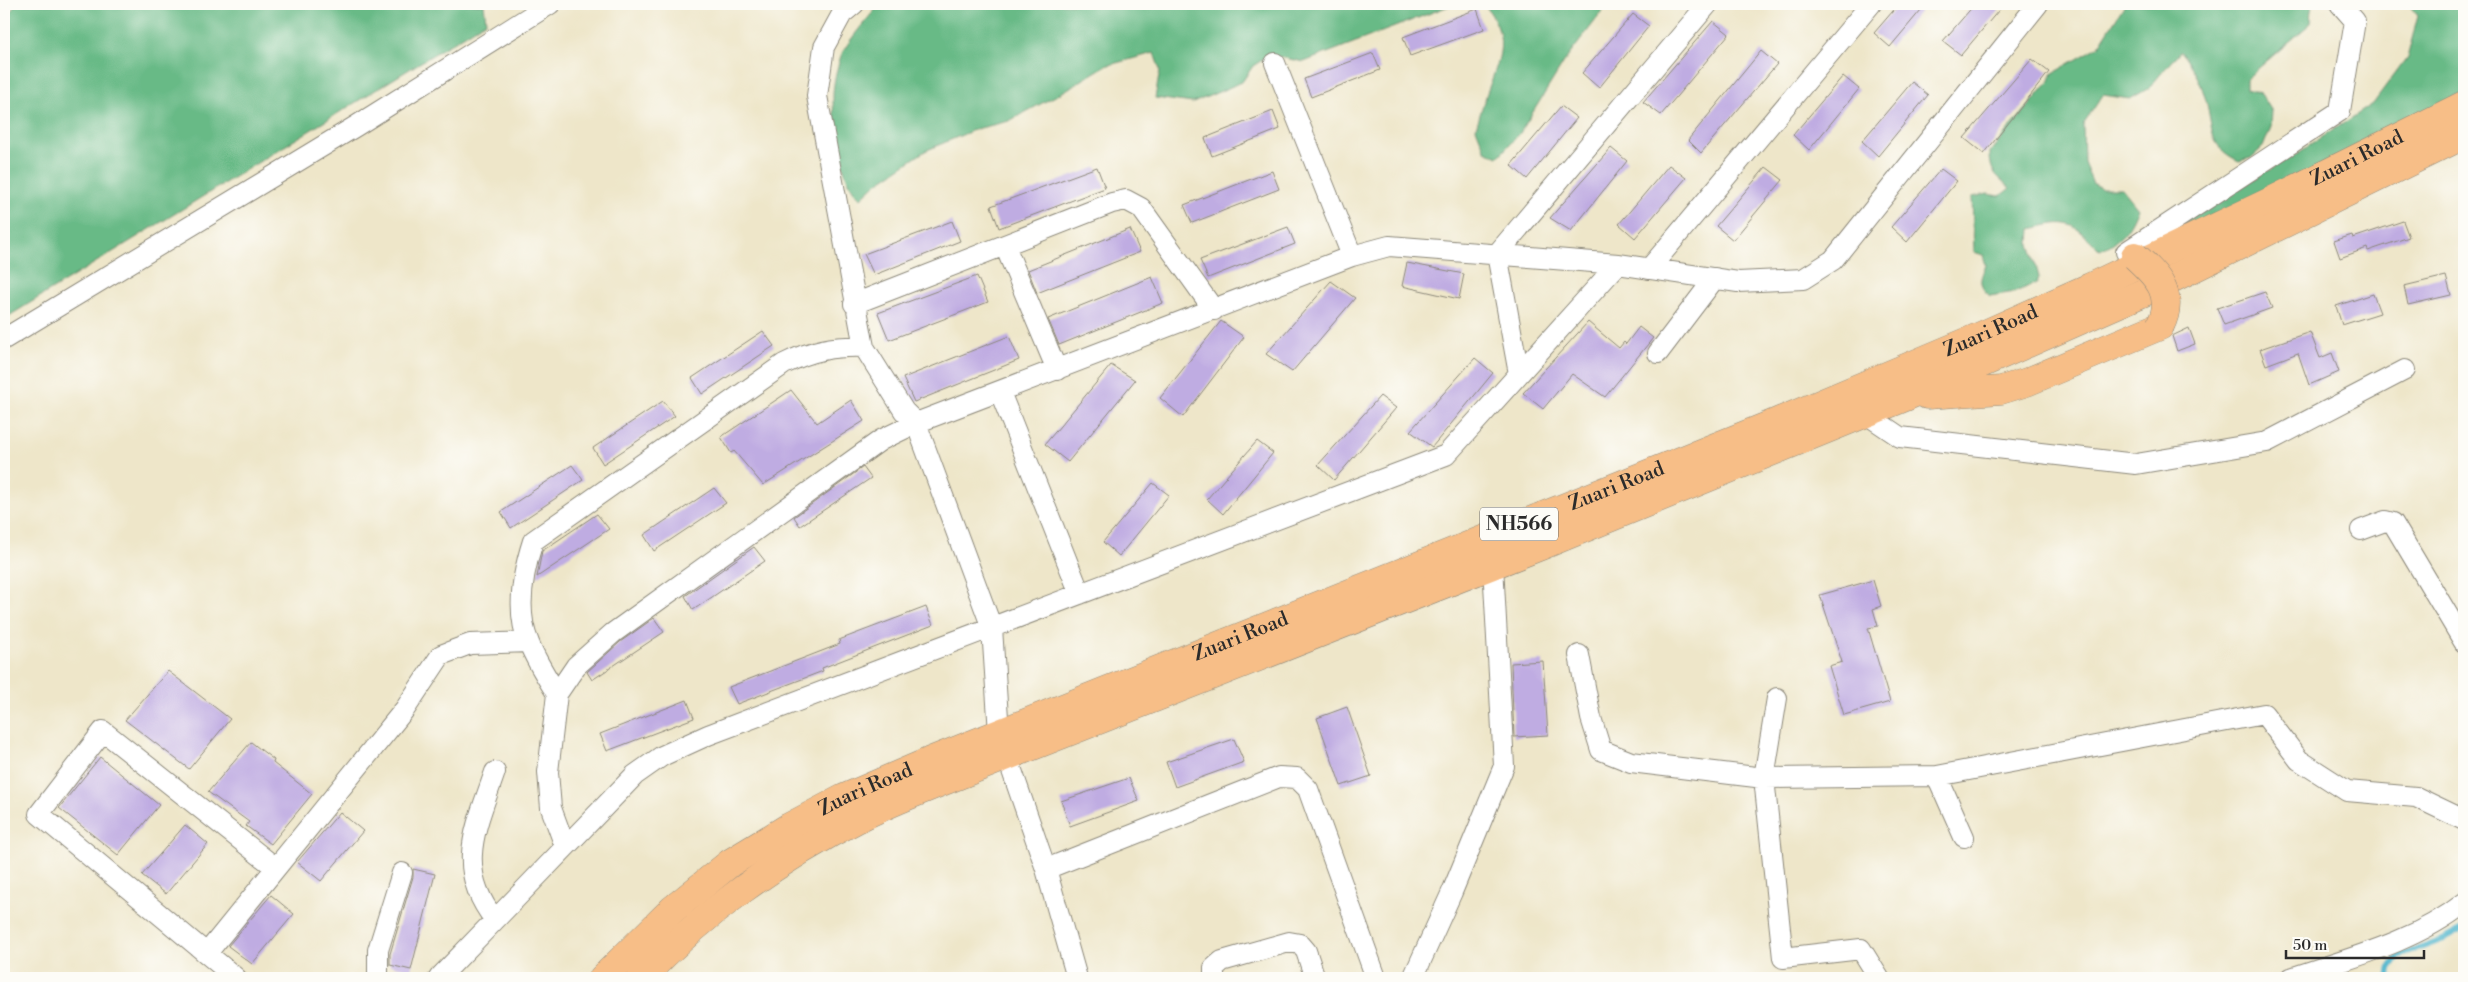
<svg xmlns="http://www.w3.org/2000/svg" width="2468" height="982" viewBox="0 0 2468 982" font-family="'Libre Bodoni',serif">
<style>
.forest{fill:#68ba86;stroke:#4a7258}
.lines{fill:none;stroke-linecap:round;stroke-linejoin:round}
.stream{stroke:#4cb4cb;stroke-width:5.5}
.building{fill:#bface2}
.minor-casing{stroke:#8c887a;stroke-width:22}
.highway-casing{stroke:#8c887a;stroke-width:29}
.minor{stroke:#fff;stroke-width:20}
.highway{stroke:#f7be87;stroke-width:28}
.highway-bridge-casing{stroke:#8c887a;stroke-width:29;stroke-linecap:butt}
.highway-bridge{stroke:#f7be87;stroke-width:28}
.labels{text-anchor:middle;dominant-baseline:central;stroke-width:5;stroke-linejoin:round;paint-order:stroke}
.shield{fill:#fdfcf7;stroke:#6a6a68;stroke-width:1}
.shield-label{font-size:19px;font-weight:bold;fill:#2b2b2b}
.street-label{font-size:20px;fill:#2b2b2b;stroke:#fdfcf7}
</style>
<rect width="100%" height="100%" fill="#fdfcf7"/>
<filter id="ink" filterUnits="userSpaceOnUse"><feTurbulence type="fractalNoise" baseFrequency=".02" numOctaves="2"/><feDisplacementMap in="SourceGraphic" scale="10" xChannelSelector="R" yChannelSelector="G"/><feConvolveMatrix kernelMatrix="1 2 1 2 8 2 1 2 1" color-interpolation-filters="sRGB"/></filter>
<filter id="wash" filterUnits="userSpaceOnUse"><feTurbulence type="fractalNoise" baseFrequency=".0096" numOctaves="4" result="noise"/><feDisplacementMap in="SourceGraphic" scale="20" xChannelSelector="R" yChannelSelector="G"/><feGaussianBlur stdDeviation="1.12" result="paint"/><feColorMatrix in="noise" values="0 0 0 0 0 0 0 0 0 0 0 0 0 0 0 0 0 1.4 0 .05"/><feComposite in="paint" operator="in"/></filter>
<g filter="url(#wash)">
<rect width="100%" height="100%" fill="#eee6c9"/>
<path class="forest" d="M 16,4 L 484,4 L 486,22 L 4,319 L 4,39 L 8,15 Z
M 881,4 L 1454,4 L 1304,62 L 1270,55 L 1253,66 L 1242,82 L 1193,103 L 1155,98 L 1160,70 L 1154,53 L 1105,66 L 1061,93 L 1009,121 L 976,129 L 925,151 L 876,184 L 861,198 C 840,184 833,121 833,97 C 833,84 837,67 841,56 C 844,46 873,11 881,4 Z
M 1484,4 L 1608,4 L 1564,62 L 1520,133 L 1498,157 L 1485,151 L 1476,128 C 1480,115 1483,103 1488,90 C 1501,55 1510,37 1484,4 Z
M 2125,4 L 2310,4 L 2312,7 L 2311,23 L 2246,79 L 2246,90 L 2261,94 L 2272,111 L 2271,127 L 2263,147 L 2251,158 L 2239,161 C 2204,145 2215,125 2204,94 C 2199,77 2191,65 2180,51 L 2149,88 L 2130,99 L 2103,95 L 2083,124 L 2084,163 L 2093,184 L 2101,188 L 2122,188 L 2138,208 C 2130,229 2121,241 2100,250 C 2071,221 2070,219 2031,229 L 2030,244 L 2039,277 L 2037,283 L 2015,292 L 1990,296 C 1977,285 1980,279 1986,265 L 1983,255 L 1974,252 L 1972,197 L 1988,194 L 2000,196 L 2010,188 C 1996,174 1990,174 1990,152 L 2048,83 L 2053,73 L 2098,47 Z
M 2408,4 L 2464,4 L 2464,93 L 2173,241 L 2169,230 L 2298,153 L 2373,104 L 2407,58 L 2418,16 Z"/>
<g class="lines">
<path class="stream" d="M 2389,978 L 2390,969 L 2399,956 L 2442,940 L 2464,928"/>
</g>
<g id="blocks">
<path class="building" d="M 1899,4 L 1926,4 L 1890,47 L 1874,33 Z
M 1975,4 L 2004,4 L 1961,55 L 1943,41 Z
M 1477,9 L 1484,29 L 1410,56 L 1403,37 Z
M 1633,14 L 1649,26 L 1599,88 L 1582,73 Z
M 1713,21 L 1729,34 L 1661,115 L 1643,102 Z
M 1761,51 L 1777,64 L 1701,153 L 1688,140 Z
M 1373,53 L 1380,70 L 1311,97 L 1304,79 Z
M 2032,59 L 2049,72 L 1984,154 L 1964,138 Z
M 1843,76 L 1859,89 L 1809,150 L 1793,135 Z
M 1912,82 L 1928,95 L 1878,156 L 1862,141 Z
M 1561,106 L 1577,118 L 1527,179 L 1511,165 Z
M 1273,111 L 1280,129 L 1212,156 L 1205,138 Z
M 1611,148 L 1627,161 L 1571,231 L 1550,218 Z
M 1669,165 L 1686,178 L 1635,238 L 1619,224 Z
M 1097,167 L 1105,188 L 999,228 L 991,206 Z
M 1766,167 L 1783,180 L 1733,240 L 1716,226 Z
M 1941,169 L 1957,181 L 1907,242 L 1891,227 Z
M 1272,171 L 1279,189 L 1192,223 L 1184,205 Z
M 952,221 L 960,241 L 874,275 L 864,254 Z
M 2403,221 L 2409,237 L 2368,251 L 2367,248 L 2340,258 L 2334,241 L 2352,235 L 2353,238 Z
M 1288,227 L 1295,244 L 1208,278 L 1200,260 Z
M 1130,229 L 1140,252 L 1037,293 L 1028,270 Z
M 1407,263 L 1464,274 L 1459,299 L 1402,286 Z
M 977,276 L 988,302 L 889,340 L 878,313 Z
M 2446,276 L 2451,295 L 2408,305 L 2404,286 Z
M 1152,277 L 1163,303 L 1059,345 L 1048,319 Z
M 1331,281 L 1355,298 L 1292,372 L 1266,354 Z
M 2265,292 L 2272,308 L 2224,325 L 2217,308 Z
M 2373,294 L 2380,313 L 2342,325 L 2336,306 Z
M 1221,321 L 1244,337 L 1183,417 L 1160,398 Z
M 1588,322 L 1619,348 L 1624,342 L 1626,344 L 1639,327 L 1653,338 L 1605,397 L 1572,374 L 1543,409 L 1523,393 Z
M 2189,328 L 2195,344 L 2177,351 L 2172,336 Z
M 763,331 L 774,346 L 702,394 L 692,378 Z
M 2310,332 L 2320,358 L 2332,353 L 2339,372 L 2309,385 L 2298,353 L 2266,365 L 2260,349 Z
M 1009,336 L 1019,360 L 914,402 L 903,378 Z
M 1475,358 L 1493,373 L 1432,447 L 1410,431 Z
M 1111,365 L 1135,380 L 1068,462 L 1045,444 Z
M 791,390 L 817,423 L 851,400 L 864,421 L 763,485 L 734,451 L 731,453 L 721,437 Z
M 1380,396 L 1396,408 L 1334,480 L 1318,465 Z
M 663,401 L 675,416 L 603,464 L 593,448 Z
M 1257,441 L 1273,453 L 1223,514 L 1207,499 Z
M 572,465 L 583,480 L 511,528 L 501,512 Z
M 863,467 L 871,478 L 800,526 L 794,517 Z
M 1153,483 L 1169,495 L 1119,556 L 1103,542 Z
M 714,488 L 726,503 L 654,551 L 644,535 Z
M 597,514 L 609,529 L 537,577 L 542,551 Z
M 754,547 L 765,561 L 693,610 L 685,596 Z
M 1873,580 L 1881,606 L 1873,609 L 1878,626 L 1868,628 L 1890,702 L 1844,715 L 1829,666 L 1842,662 L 1820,595 Z
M 926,607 L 933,625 L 822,668 L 823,671 L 737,704 L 729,687 L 840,644 L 839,640 Z
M 654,618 L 664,632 L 592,680 L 587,672 L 620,642 Z
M 1543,661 L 1548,735 L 1514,737 L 1511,663 Z
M 168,671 L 230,719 L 189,769 L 125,720 Z
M 687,700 L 694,718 L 607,751 L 600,734 Z
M 1347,707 L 1371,776 L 1341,786 L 1317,718 Z
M 1234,739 L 1244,762 L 1175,787 L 1166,762 Z
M 251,742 L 274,760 L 273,763 L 312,794 L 271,844 L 246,826 L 249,822 L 208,792 Z
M 100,757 L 159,805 L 118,855 L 59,808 Z
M 1129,778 L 1139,801 L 1070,826 L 1061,801 Z
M 340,812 L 363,831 L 321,881 L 297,862 Z
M 185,825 L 208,844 L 166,894 L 142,875 Z
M 413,869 L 435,874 L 411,970 L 390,965 L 390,954 L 413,877 Z
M 271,895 L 294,914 L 252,964 L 228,946 Z"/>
</g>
</g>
<g filter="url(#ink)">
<use href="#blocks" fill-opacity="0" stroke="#8c887a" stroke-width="1"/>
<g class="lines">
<defs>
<path id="minor" d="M 854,4 L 842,14 L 824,47 L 817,96 L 864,347 L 904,411 L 916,423 L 992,628 L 999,733 L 1046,869 L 1077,978
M 1275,63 L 1352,256
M 1005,246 L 1057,370
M 2126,252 L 2340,111 L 2355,21 L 2340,4
M 1649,269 L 1871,4
M 854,304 L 1112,203 L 1126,200 L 1141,208 L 1214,310
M 4,339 L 356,126 L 550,4
M 1658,353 L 1715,278
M 1519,374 L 1497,254 L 1708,4
M 1000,392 L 1080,594
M 1866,414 L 1900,437 L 2136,464 L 2267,442 L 2405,370
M 2361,530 L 2385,521 L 2393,523 L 2464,642
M 1579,655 L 1591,718 L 1601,750 L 1631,762 L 1764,778 L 1777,698
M 557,694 C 547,678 536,661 529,643 C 515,611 523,572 533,541 L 784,364 C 812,350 833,346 864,347
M 495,772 C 476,828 454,868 495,920
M 1937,776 L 2264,714 L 2299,760 L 2347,791 L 2416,797 L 2464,820
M 565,846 L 551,808 L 548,772 L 557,694 L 576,666 L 613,633 L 881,440 L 916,423 L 1352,256 L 1389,246 L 1618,264 L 1738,282 L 1803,279 L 1833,260 L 2038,4
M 1046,869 L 1279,777 L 1297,778 L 1308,789 L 1376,978
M 207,953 L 405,709 L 441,655 L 470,644 L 528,642
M 236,978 L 39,814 L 103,731 L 276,868
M 378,978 L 378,950 L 402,873
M 439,978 L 635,775 L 662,756 L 708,735 L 1446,455 L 1618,264
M 1214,978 L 1214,968 L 1222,961 L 1289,942 L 1300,944 L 1306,951 L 1315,978
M 1413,978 L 1452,892 L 1504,766 L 1493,565
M 1879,978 L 1861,949 L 1783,958 L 1764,778 L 1937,776 L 1964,837
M 2291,978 C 2350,958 2415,942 2464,903"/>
<g id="highway">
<path d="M 1927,395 L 2001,390 L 2027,382 L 2160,326"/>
<path id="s1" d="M 603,978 L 672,910 L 730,863 L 789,827 L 844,798 L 930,761 L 1770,425 L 1969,341 L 2090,287 L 2265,204 L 2464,105"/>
<path d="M 641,978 C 702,914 779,859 859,818 C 884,805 912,794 939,783 L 1541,546 L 1908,396 L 2147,291 L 2464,135"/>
</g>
</defs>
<use href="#minor" class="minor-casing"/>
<use href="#highway" class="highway-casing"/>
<use href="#minor" class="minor"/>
<use href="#highway" class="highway"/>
<defs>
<path id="highway-bridge" d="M 2135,256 C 2157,276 2176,295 2160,326"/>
</defs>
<use href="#highway-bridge" class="highway-bridge-casing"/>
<use href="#highway-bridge" class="highway-bridge"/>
</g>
</g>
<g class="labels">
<rect class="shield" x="1480" y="507.5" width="78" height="33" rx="4"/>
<g class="shield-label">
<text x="1519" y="524">NH566</text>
</g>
<g class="street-label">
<text stroke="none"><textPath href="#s1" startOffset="1946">Zuari Road</textPath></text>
<text stroke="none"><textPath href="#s1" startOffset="1541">Zuari Road</textPath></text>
<text stroke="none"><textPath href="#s1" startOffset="1136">Zuari Road</textPath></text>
<text stroke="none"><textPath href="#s1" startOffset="731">Zuari Road</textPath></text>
<text stroke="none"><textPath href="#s1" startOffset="326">Zuari Road</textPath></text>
</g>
</g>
<rect width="2468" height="982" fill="none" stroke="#fdfcf7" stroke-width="20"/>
<path d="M2286 950v8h138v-8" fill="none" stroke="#2b2b2b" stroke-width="2.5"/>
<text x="2293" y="950" font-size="15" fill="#2b2b2b" stroke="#fdfcf7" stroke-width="4" paint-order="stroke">50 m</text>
</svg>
